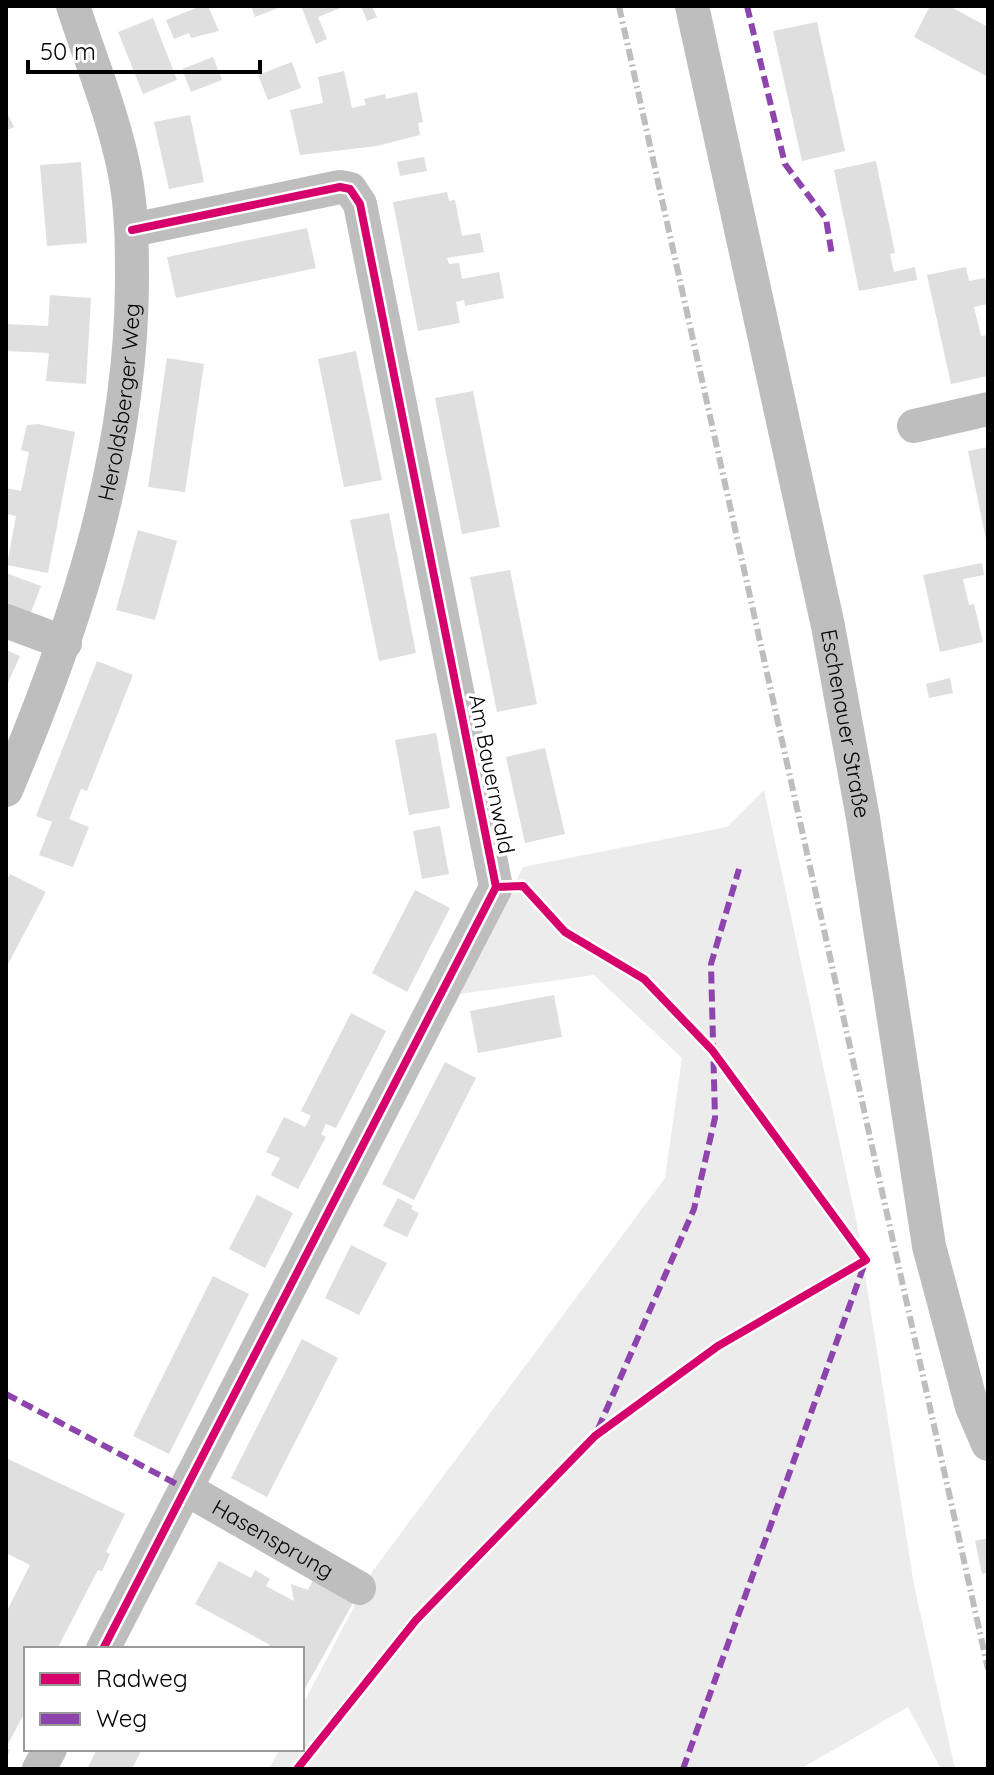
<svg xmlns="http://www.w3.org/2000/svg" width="994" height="1775" viewBox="0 0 994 1775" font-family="Quicksand,sans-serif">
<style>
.green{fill:#ececec}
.building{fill:#dfdfdf}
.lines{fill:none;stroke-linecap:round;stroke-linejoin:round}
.minor{stroke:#bebebe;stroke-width:34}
.rail{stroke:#bebebe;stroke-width:6;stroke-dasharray:12 4 2 4;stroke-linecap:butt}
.quiet{stroke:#8e44ad;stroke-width:6;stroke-dasharray:12 6;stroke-linecap:butt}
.cycleway-casing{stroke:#fff;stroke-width:13}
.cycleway{stroke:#d6006c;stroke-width:8}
.labels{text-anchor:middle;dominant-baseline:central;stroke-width:7;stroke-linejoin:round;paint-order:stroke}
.street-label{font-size:22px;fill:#000;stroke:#fff}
</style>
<rect width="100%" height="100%" fill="#fff"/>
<path class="green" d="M 764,790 L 857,1224 L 914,1585 L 955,1769 L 941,1769 L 908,1707 L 800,1769 L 269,1769 L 280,1749 L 302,1749 L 302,1706 L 372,1572 L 665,1178 L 682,1058 L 594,975 L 460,994 L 523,867 L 727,827 Z"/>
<path class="building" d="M 201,6 L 208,6 L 219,31 L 191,38 L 189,33 L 174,39 L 166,20 Z
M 251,6 L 283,6 L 255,17 Z
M 301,6 L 346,6 L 318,17 L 327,39 L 316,44 Z
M 361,6 L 372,6 L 377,17 L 367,21 Z
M 930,6 L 949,6 L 988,27 L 988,77 L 914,37 Z
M 153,18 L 177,80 L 143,94 L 118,32 Z
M 817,22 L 845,151 L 802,161 L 773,31 Z
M 213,57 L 222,80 L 191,92 L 182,69 Z
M 292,62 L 301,88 L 268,100 L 258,75 Z
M 344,71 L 352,108 L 366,105 L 364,99 L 385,94 L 386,99 L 417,92 L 423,122 L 418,123 L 420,135 L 377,146 L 300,155 L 290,110 L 323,103 L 318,77 Z
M 6,111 L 14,127 L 6,131 Z
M 190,115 L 204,182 L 169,189 L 154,122 Z
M 424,157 L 427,171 L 400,176 L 397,162 Z
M 876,161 L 895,253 L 890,254 L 894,272 L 915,267 L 917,280 L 859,291 L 834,170 Z
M 81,162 L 87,243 L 47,246 L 40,165 Z
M 447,192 L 449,201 L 455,200 L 462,236 L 480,233 L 484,252 L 447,258 L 449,264 L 459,263 L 462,279 L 499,272 L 504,298 L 465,306 L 464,300 L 456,302 L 460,323 L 418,331 L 393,202 Z
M 307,228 L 316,268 L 176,298 L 167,257 Z
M 966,267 L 969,281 L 985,278 L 988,290 L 988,304 L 974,307 L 981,336 L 988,335 L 988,376 L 951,384 L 927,275 Z
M 50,295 L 91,298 L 86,384 L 46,381 L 49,353 L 6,351 L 6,324 L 48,326 Z
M 356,351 L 382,480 L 344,487 L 318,359 Z
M 167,358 L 204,364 L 185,492 L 148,487 Z
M 473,391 L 500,527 L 462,534 L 435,398 Z
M 38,424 L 75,432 L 48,573 L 7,565 L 16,516 L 6,514 L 6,488 L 21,491 L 29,452 L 21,450 L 27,425 Z
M 988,447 L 988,545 L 987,545 L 968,451 Z
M 389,513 L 416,653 L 379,661 L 350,520 Z
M 138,530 L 177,541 L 155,620 L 116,610 Z
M 982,563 L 984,575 L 963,579 L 969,605 L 974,604 L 983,642 L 940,652 L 923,575 Z
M 510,570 L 537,704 L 497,712 L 470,577 Z
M 6,573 L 41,586 L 30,615 L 6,607 Z
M 6,650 L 20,656 L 6,687 Z
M 97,661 L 133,675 L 87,791 L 81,789 L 69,819 L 89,827 L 73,867 L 39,855 L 52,822 L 36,816 Z
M 950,678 L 953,693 L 929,698 L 926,684 Z
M 436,733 L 450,808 L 409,815 L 395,740 Z
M 545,748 L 565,834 L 525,843 L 506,757 Z
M 440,826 L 449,874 L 422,879 L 413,831 Z
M 10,874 L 46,892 L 6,968 L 6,882 Z
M 415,890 L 450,908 L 407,992 L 372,973 Z
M 554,995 L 562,1037 L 478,1053 L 470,1011 Z
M 351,1013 L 386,1031 L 336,1128 L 326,1124 L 321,1134 L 326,1137 L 298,1189 L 271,1175 L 280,1158 L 266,1152 L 284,1117 L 305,1127 L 311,1116 L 301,1111 Z
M 445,1062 L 476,1078 L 414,1200 L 382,1184 Z
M 257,1195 L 293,1213 L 265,1268 L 229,1249 Z
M 398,1198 L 413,1206 L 411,1209 L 419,1213 L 407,1237 L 383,1226 Z
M 351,1245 L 387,1263 L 359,1315 L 325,1298 Z
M 213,1276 L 249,1294 L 169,1454 L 133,1436 Z
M 302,1339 L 338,1358 L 267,1497 L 231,1478 Z
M 6,1458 L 125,1514 L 106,1552 L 110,1554 L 102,1571 L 98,1570 L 57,1649 L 26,1649 L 26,1710 L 6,1748 L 10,1750 L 6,1758 L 6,1613 L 30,1565 L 6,1553 Z
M 988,1538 L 988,1572 L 982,1574 L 975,1541 Z
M 219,1561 L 251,1578 L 255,1570 L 270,1579 L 266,1586 L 294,1601 L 291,1584 L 308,1590 L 313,1580 L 353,1603 L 302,1694 L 302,1649 L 265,1649 L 270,1645 L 195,1604 Z
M 97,1749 L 142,1749 L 132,1769 L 87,1769 Z"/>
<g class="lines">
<g class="minor">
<path id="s1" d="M 692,6 L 828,626 L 863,818 L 929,1246 L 972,1407 L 988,1444"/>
<path d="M 914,426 L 988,409"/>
<path d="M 6,621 L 65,643"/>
<path id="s2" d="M 6,790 C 75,628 131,459 132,282 C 132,246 132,210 125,174 C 114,117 91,61 73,6"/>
<path id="s3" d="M 188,1490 L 359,1588"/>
<path d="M 103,1649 L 496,887 L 360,204 L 350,189 L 340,187 L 132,230"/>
<path d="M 39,1769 L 50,1749"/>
</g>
<path class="rail" d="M 619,6 L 988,1669"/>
<path class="quiet" d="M 747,6 L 785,164 L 826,219 L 832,255
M 6,1394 L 188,1490
M 598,1429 L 694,1209 L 715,1118 L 711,964 L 739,869
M 683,1769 L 866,1260"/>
<defs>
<path id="cycleway" d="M 103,1649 L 496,887 L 360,204 L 350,189 L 340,187 L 132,230
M 297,1769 L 416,1620 L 595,1436 L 718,1346 L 866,1260 L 712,1050 L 644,979 L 565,932 L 523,886 L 496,887"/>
</defs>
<use href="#cycleway" class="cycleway-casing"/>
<use href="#cycleway" class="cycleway"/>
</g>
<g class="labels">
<g class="street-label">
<text stroke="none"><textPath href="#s2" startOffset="406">Heroldsberger Weg</textPath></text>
<text stroke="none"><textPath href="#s1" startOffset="734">Eschenauer Straße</textPath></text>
<text transform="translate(492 774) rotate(79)">Am Bauernwald</text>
<text stroke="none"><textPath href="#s3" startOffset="98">Hasensprung</textPath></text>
</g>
</g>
<rect width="994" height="1775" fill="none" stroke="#000000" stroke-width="16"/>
<rect x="24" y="1647" width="280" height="104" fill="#ffffff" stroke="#999999" stroke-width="2"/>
<rect x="40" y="1673" width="40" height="12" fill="#d6006c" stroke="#999999" stroke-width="2"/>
<text x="96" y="1687" font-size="24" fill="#000000">Radweg</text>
<rect x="40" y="1713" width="40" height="12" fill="#8e44ad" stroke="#999999" stroke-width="2"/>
<text x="96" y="1727" font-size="24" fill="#000000">Weg</text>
<path d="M28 60v12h232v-12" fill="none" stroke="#000000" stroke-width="4"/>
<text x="40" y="60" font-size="24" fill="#000000" stroke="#ffffff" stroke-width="6" paint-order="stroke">50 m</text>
</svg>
